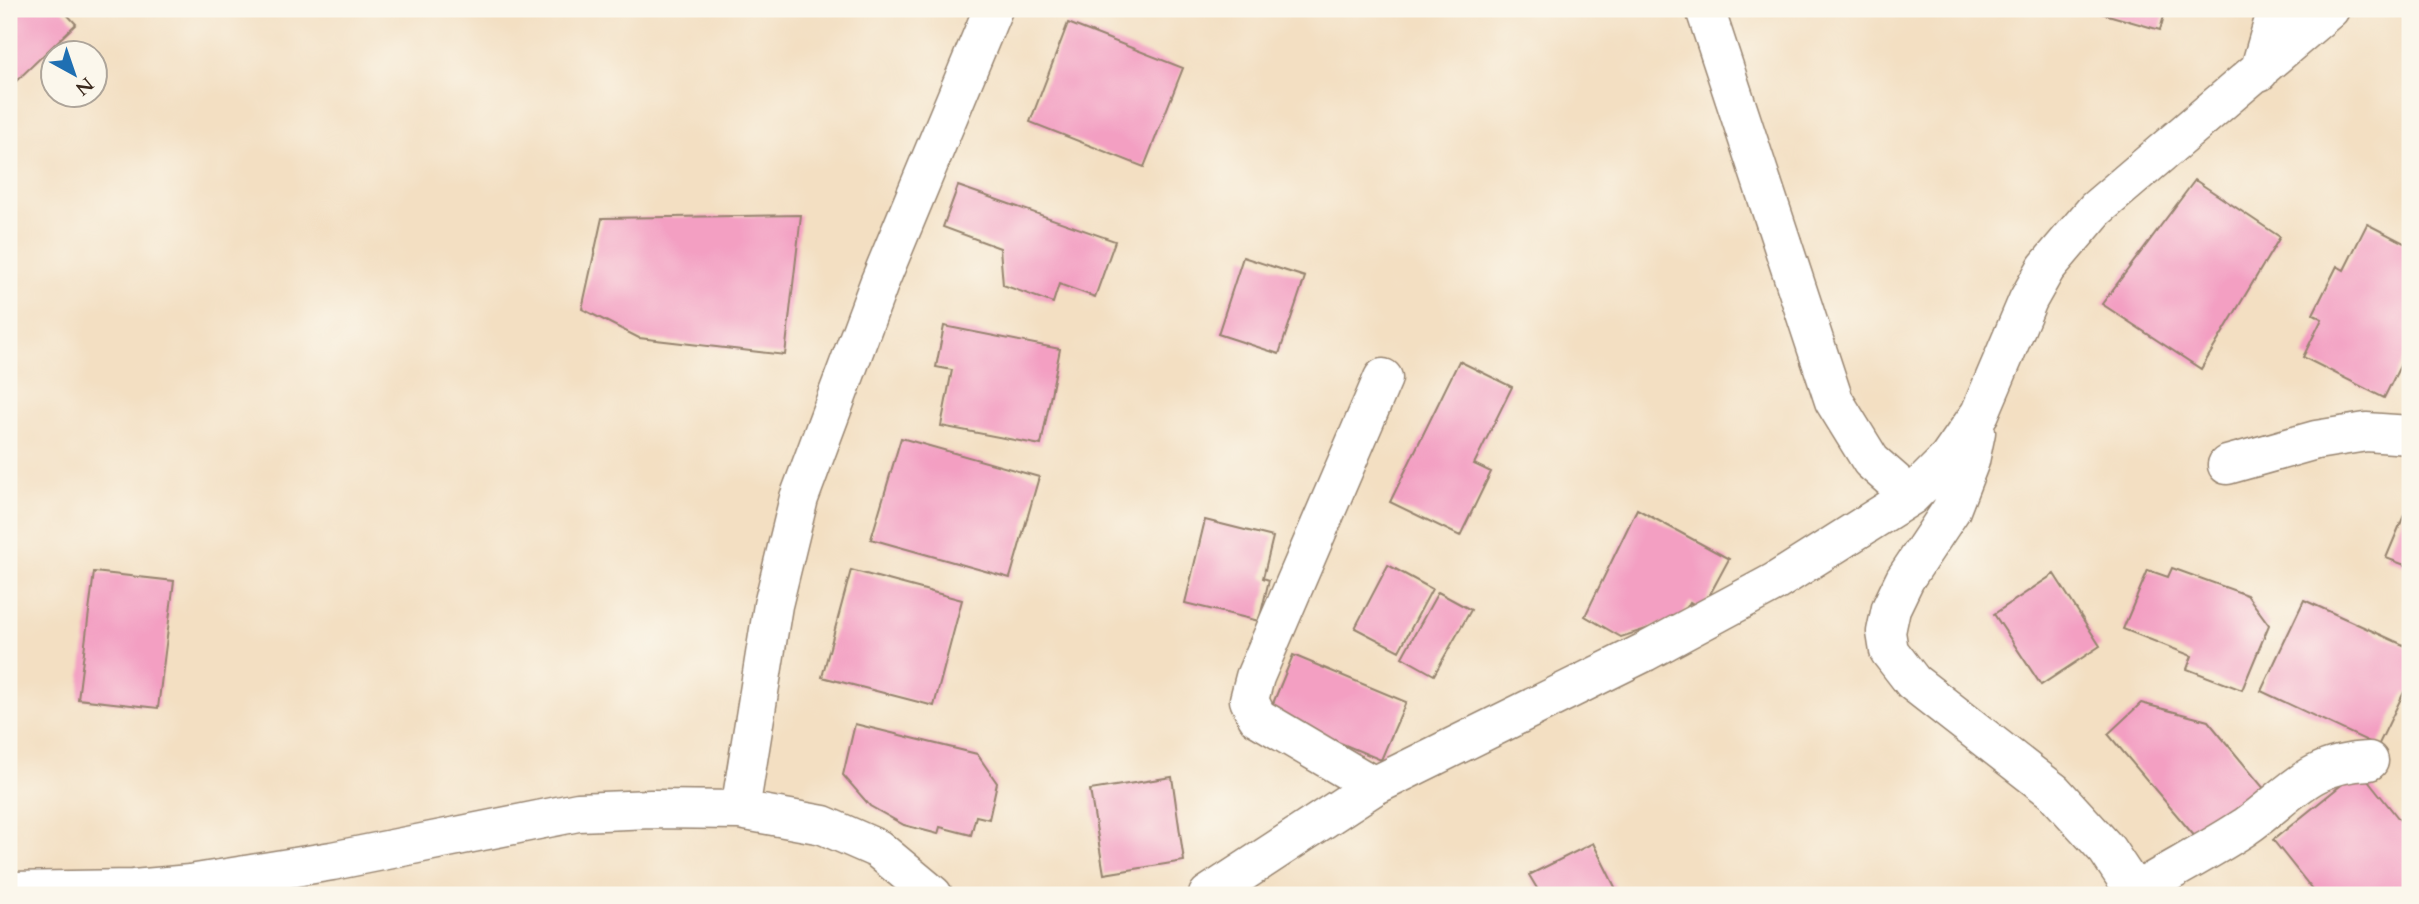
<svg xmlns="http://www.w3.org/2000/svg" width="2419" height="904" viewBox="0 0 2419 904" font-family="Cardo,serif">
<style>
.building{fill:#f39fc2}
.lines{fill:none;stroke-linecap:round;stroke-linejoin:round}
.minor-casing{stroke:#978470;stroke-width:41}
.minor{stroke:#fff;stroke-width:38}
</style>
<rect width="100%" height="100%" fill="#fbf7ec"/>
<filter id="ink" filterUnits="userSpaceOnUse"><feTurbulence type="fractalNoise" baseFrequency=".0143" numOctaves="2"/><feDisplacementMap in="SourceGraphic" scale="14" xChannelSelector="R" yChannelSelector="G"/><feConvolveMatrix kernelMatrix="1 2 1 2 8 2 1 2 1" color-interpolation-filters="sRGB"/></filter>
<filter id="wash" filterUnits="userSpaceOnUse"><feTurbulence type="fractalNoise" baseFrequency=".00686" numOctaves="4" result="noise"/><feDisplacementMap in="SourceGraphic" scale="28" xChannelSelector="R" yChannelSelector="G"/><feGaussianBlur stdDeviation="1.57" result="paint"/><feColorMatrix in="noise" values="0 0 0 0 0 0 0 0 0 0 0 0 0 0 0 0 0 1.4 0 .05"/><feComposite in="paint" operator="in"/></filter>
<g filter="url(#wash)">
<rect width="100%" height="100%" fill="#f3dfc2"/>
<g id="blocks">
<path class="building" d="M 14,9 L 62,9 L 76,24 L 9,88 L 9,13 Z
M 2087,9 L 2166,9 L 2160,30 Z
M 1068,23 L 1183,68 L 1144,167 L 1030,122 Z
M 2195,180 L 2280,237 L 2201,369 L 2102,304 Z
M 958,186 L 1115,241 L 1095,297 L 1059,284 L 1053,303 L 1003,285 L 1000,248 L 943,227 Z
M 801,215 L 785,355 L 639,338 L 582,309 L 602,218 Z
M 2367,224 L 2410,246 L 2410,346 L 2384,398 L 2303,357 L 2322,319 L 2313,314 L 2337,266 L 2344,270 Z
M 1243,257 L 1305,277 L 1279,354 L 1218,334 Z
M 944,326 L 1060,349 L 1041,445 L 941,426 L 952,370 L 936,367 Z
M 1459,361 L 1512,387 L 1474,464 L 1491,472 L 1460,536 L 1390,502 Z
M 901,438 L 1039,477 L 1010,578 L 871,539 Z
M 2410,501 L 2410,567 L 2386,558 Z
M 1637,509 L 1729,559 L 1702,609 L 1690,602 L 1681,618 L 1621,637 L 1585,616 Z
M 1205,520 L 1273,537 L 1263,578 L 1269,580 L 1259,621 L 1185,603 Z
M 1388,565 L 1432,589 L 1399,651 L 1355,628 Z
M 2172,568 L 2247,595 L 2269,625 L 2242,690 L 2187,669 L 2192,656 L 2123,629 L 2148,570 L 2168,577 Z
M 851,570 L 962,600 L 934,706 L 822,677 Z
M 94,572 L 174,581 L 158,708 L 78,699 Z
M 2054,574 L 2100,646 L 2041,685 L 1994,614 Z
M 1438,592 L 1471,610 L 1434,675 L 1402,657 Z
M 2304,600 L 2410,648 L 2410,695 L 2404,692 L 2378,746 L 2261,691 Z
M 1293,655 L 1406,702 L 1381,760 L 1269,713 Z
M 2141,703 L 2208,721 L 2266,791 L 2202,845 L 2108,734 Z
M 855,724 L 977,754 L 997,783 L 989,819 L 976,816 L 971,835 L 940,827 L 938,834 L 904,825 L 870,806 L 843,775 Z
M 2360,770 L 2410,833 L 2410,895 L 2317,895 L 2273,840 Z
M 1172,777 L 1184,861 L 1104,874 L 1090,790 Z
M 1593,843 L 1619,895 L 1541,895 L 1529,875 Z"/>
</g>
</g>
<g filter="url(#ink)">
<use href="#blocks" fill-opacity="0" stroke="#978470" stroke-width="2"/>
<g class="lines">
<defs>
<path id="minor" d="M 1705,9 L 1834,401 L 1871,461 L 1911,496
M 2259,72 L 2277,9
M 1976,432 L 1970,461 L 1951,510 L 1905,579 L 1891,608 L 1886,632 L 1889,651 L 1913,682 L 2054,792 L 2107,850 L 2137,895
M 2227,465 L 2316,440 L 2366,432 L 2410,435
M 1374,786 L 1257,717 L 1249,700 L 1255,677 L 1383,378
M 740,810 L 773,605 L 799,498 L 880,281 L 993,9
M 9,891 L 133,889 L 190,884 L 332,861 L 578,812 L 651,809 L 740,810 L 823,825 L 878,849 L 933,895
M 2135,892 C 2171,870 2210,850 2245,827 C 2291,795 2308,763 2369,761
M 1208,895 L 1374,786 L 1645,652 L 1775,582 L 1911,496 L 1948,459 L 1980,413 L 2028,300 L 2046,268 L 2096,209 L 2330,9"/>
</defs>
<use href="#minor" class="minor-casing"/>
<use href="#minor" class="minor"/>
</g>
</g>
<rect width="2419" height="904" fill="none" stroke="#fbf7ec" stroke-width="35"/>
<g transform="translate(74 74) rotate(140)"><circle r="33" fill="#fbf7ec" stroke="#aea59a" stroke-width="2"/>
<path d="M0-5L12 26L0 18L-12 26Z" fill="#1f6fb2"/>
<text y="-10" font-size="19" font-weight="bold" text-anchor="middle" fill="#3b2a1e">N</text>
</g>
</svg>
